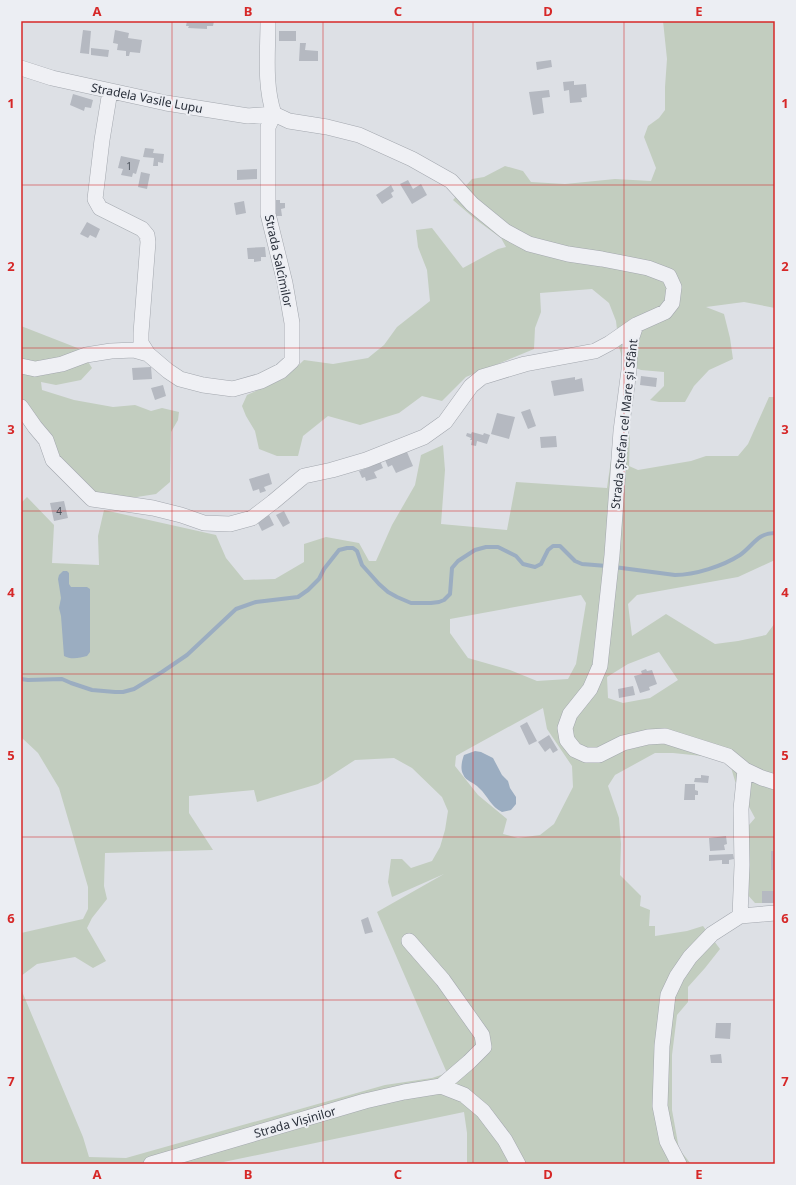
<svg xmlns="http://www.w3.org/2000/svg" width="796" height="1185" viewBox="0 0 796 1185" font-family="'Noto Sans',sans-serif">
<style>
.green{fill:#c2cdbf;fill-rule:evenodd}
.water{fill:#9badc1}
.lines{fill:none;stroke-linecap:round;stroke-linejoin:round}
.stream{stroke:#9badc1;stroke-width:4}
.building{fill:#b5b9c1}
.minor-casing{stroke:#a3a7ae;stroke-width:16}
.minor{stroke:#eff0f4;stroke-width:15}
.grid{fill:none;stroke:#d62828;stroke-width:1;stroke-opacity:0.55}
.labels{text-anchor:middle;dominant-baseline:central;stroke-width:4;stroke-linejoin:round;paint-order:stroke}
.number-label{font-size:10px;fill:#4b515b}
.street-label{font-size:12px;fill:#282e39;stroke:#eceef3}
.neatline{fill:none;stroke:#d62828;stroke-width:1.5}
.grid-label{font-size:13px;text-anchor:middle;font-weight:bold;fill:#d62828}
</style>
<rect width="100%" height="100%" fill="#dde0e5"/>
<path class="green" d="M 663,21 L 775,21 L 775,308 L 744,302 L 706,307 L 724,314 L 730,338 L 733,359 L 709,370 L 694,386 L 685,402 L 659,402 L 650,400 L 664,386 L 664,372 L 641,370 L 624,364 L 619,347 L 616,321 L 609,303 L 592,289 L 540,293 L 541,312 L 535,328 L 534,349 L 466,377 L 442,401 L 422,396 L 399,413 L 360,425 L 328,416 L 303,436 L 298,456 L 277,456 L 259,449 L 255,431 L 246,416 L 242,406 L 247,395 L 285,378 L 304,360 L 333,364 L 368,358 L 384,345 L 397,327 L 430,301 L 427,270 L 418,247 L 416,230 L 432,228 L 463,268 L 498,249 L 506,247 L 501,238 L 475,219 L 453,200 L 472,179 L 484,177 L 505,166 L 523,171 L 531,182 L 565,184 L 615,179 L 651,181 L 656,168 L 644,137 L 648,126 L 659,118 L 665,110 L 665,87 L 667,59 Z
M 21,326 L 80,349 L 92,368 L 81,380 L 56,385 L 41,382 L 42,390 L 74,400 L 113,407 L 135,405 L 151,411 L 162,408 L 179,412 L 178,420 L 171,432 L 170,482 L 156,494 L 137,497 L 115,499 L 94,495 L 72,473 L 21,408 Z
M 769,397 L 775,397 L 775,560 L 738,577 L 637,595 L 628,604 L 632,636 L 666,614 L 715,644 L 738,641 L 766,635 L 775,623 L 775,903 L 755,903 L 746,893 L 749,825 L 755,818 L 735,781 L 730,764 L 712,757 L 673,753 L 655,753 L 615,775 L 608,786 L 619,818 L 621,844 L 620,875 L 641,896 L 640,906 L 650,910 L 649,926 L 655,926 L 655,936 L 687,931 L 703,926 L 720,949 L 705,968 L 688,987 L 688,1002 L 677,1015 L 672,1055 L 672,1110 L 679,1149 L 691,1164 L 467,1164 L 467,1133 L 464,1112 L 214,1164 L 21,1164 L 21,989 L 83,1137 L 89,1157 L 126,1158 L 385,1085 L 432,1078 L 447,1073 L 377,912 L 444,874 L 392,897 L 388,882 L 391,859 L 402,859 L 411,868 L 432,861 L 440,847 L 445,830 L 448,811 L 442,797 L 412,768 L 394,758 L 355,760 L 318,784 L 257,802 L 254,790 L 189,796 L 189,813 L 213,850 L 105,853 L 104,886 L 107,899 L 92,918 L 87,928 L 106,961 L 93,968 L 75,957 L 37,964 L 21,976 L 21,933 L 83,919 L 88,909 L 88,887 L 59,788 L 38,753 L 21,737 L 21,503 L 27,497 L 54,525 L 52,563 L 99,565 L 98,536 L 104,510 L 216,535 L 226,558 L 244,580 L 275,579 L 304,562 L 304,544 L 326,537 L 359,543 L 369,561 L 376,561 L 392,525 L 415,485 L 421,455 L 443,445 L 445,470 L 441,524 L 507,530 L 516,482 L 607,488 L 614,439 L 630,435 L 629,466 L 638,470 L 691,461 L 706,456 L 738,456 L 748,444 ZM 581,595 L 586,603 L 576,664 L 568,679 L 537,681 L 510,670 L 468,658 L 450,633 L 450,619 ZM 659,652 L 678,680 L 650,698 L 623,703 L 608,698 L 607,677 L 628,664 ZM 543,708 L 547,729 L 572,766 L 573,787 L 554,824 L 540,835 L 518,838 L 503,834 L 507,819 L 478,795 L 455,766 L 456,756 L 461,753 Z"/>
<path class="water" d="M 63,571 L 67,571 L 69,573 L 69,584 L 71,587 L 87,587 L 90,589 L 90,652 L 87,656 C 80,658 71,660 64,656 L 61,616 L 59,608 L 61,598 L 58,579 L 59,575 Z
M 475,751 L 481,752 L 493,758 L 502,775 L 508,781 L 510,788 L 516,797 L 516,804 L 511,810 L 502,812 C 491,807 488,796 479,788 C 474,782 466,782 463,774 C 460,769 462,760 464,755 Z"/>
<g class="lines">
<path class="stream" d="M 614,567 L 675,575 C 695,575 723,566 740,555 C 753,546 757,533 775,533
M 21,679 L 28,680 L 62,679 L 71,683 L 92,690 L 115,692 L 123,692 L 134,689 L 162,672 L 187,655 L 236,609 L 256,602 L 298,597 L 308,590 L 319,579 L 324,569 L 339,550 L 347,548 L 353,548 L 357,551 L 362,565 L 379,584 L 388,592 L 397,597 L 411,603 L 431,603 L 439,602 L 444,600 L 450,594 L 452,568 L 458,561 L 475,550 L 486,547 L 498,547 L 516,556 L 523,564 L 535,567 L 541,564 L 548,550 L 553,546 L 560,546 L 575,561 L 582,564 L 607,566"/>
</g>
<path class="building" d="M 187,21 L 214,21 L 213,26 L 207,26 L 207,29 L 188,28 L 189,26 L 186,26 Z
M 83,30 L 91,31 L 89,54 L 80,53 Z
M 115,30 L 129,33 L 128,38 L 142,40 L 140,53 L 130,52 L 129,56 L 126,56 L 126,51 L 117,50 L 118,44 L 113,43 Z
M 279,31 L 296,31 L 296,41 L 279,41 Z
M 300,43 L 306,43 L 305,50 L 318,51 L 318,61 L 299,61 Z
M 91,48 L 109,50 L 108,57 L 91,55 Z
M 551,60 L 552,67 L 537,70 L 536,62 Z
M 574,81 L 574,85 L 586,84 L 587,97 L 581,98 L 582,102 L 570,103 L 569,90 L 564,91 L 563,82 Z
M 549,90 L 550,97 L 542,98 L 544,113 L 533,115 L 529,92 Z
M 73,94 L 93,100 L 91,108 L 85,107 L 84,111 L 70,105 Z
M 145,148 L 154,149 L 153,153 L 164,154 L 163,163 L 158,162 L 158,166 L 153,166 L 154,158 L 143,157 Z
M 121,156 L 140,160 L 136,174 L 133,173 L 132,177 L 121,175 L 123,169 L 118,168 Z
M 257,169 L 257,179 L 237,180 L 237,170 Z
M 141,172 L 150,174 L 147,189 L 138,187 Z
M 408,180 L 413,189 L 421,184 L 427,195 L 412,204 L 400,184 Z
M 391,185 L 394,191 L 391,193 L 393,197 L 382,204 L 376,195 Z
M 274,200 L 280,200 L 280,203 L 285,203 L 285,208 L 281,209 L 282,216 L 276,216 Z
M 244,201 L 246,213 L 236,215 L 234,203 Z
M 87,222 L 100,229 L 96,238 L 90,235 L 88,238 L 80,234 Z
M 265,247 L 266,257 L 261,257 L 261,261 L 254,262 L 254,259 L 248,259 L 247,248 Z
M 151,367 L 152,379 L 133,380 L 132,368 Z
M 641,376 L 657,378 L 656,387 L 640,385 Z
M 575,377 L 575,380 L 582,378 L 584,391 L 554,396 L 551,381 Z
M 163,385 L 166,396 L 155,400 L 151,388 Z
M 530,409 L 536,426 L 528,429 L 521,412 Z
M 497,413 L 515,417 L 509,439 L 491,434 Z
M 472,432 L 483,435 L 484,433 L 490,435 L 487,444 L 477,441 L 476,446 L 471,445 L 472,440 L 470,440 L 471,438 L 466,436 L 467,433 L 471,434 Z
M 556,436 L 557,447 L 541,448 L 540,437 Z
M 407,452 L 413,466 L 396,473 L 392,465 L 388,467 L 385,460 Z
M 380,461 L 383,468 L 374,472 L 377,478 L 366,481 L 365,477 L 362,478 L 359,471 L 372,466 L 371,464 Z
M 269,473 L 272,484 L 264,487 L 266,491 L 260,493 L 259,489 L 253,491 L 249,479 Z
M 64,501 L 68,518 L 54,521 L 50,503 Z
M 284,511 L 290,523 L 283,527 L 276,515 Z
M 269,515 L 274,525 L 262,531 L 257,521 Z
M 646,669 L 647,671 L 652,670 L 657,684 L 649,687 L 650,690 L 640,693 L 634,676 L 642,674 L 641,671 Z
M 633,686 L 635,695 L 619,698 L 618,689 Z
M 527,722 L 537,741 L 529,745 L 520,726 Z
M 549,735 L 558,750 L 553,753 L 550,748 L 545,752 L 538,742 Z
M 701,775 L 709,776 L 708,783 L 694,782 L 695,778 L 701,778 Z
M 685,784 L 695,784 L 695,790 L 698,791 L 698,795 L 695,795 L 695,800 L 684,800 Z
M 726,836 L 727,844 L 724,845 L 725,850 L 710,851 L 709,838 Z
M 771,851 L 775,851 L 775,870 L 771,870 Z
M 733,854 L 734,859 L 729,860 L 729,864 L 722,864 L 722,860 L 709,861 L 709,855 Z
M 762,891 L 775,891 L 775,903 L 762,903 Z
M 368,917 L 373,932 L 365,934 L 361,920 Z
M 716,1023 L 731,1023 L 730,1039 L 715,1038 Z
M 721,1054 L 722,1063 L 711,1063 L 710,1055 Z"/>
<g class="lines">
<defs>
<path id="minor" d="M 268,21 C 268,51 264,85 274,114 L 289,121 L 327,127 L 359,135 L 412,159 L 451,181 L 472,204 L 505,231 L 529,244 L 568,254 L 602,259 L 648,268 L 669,276 L 674,287 L 672,303 L 665,312 L 636,325 L 630,343 L 629,370 L 621,431 L 612,555 L 600,666 L 590,689 L 570,714 L 565,728 L 567,740 L 575,750 L 586,755 L 599,755 L 623,743 L 648,737 L 665,736 L 728,756 L 745,770 L 762,778 L 775,782
M 21,68 L 52,78 L 166,103 L 248,116 L 274,114
M 110,91 L 102,140 L 95,199 L 100,208 L 142,229 L 147,235 L 148,242 L 141,333 L 141,343 L 148,354
M 21,366 L 35,369 L 62,364 L 86,355 L 111,351 L 134,350 L 148,354 L 168,371 L 180,379 L 203,385 L 233,389 L 261,381 L 281,371 L 292,361 L 292,323 L 285,283 L 268,214 L 268,127 L 274,114
M 21,407 L 35,427 L 46,440 L 53,460 L 92,499 L 153,508 L 181,515 L 204,523 L 230,524 L 252,518 L 273,502 L 304,476 L 332,470 L 366,460 L 424,437 L 445,422 L 471,386 L 482,377 L 525,364 L 595,351 L 610,343 L 636,325
M 740,916 L 742,865 L 741,809 L 745,770
M 409,941 L 443,980 L 482,1035 L 484,1047 L 469,1062 L 441,1086
M 151,1164 L 365,1101 L 404,1092 L 441,1086 L 464,1095 L 483,1111 L 505,1140 L 518,1164
M 679,1164 L 667,1141 L 660,1106 L 662,1046 L 668,995 L 677,976 L 690,957 L 712,934 L 740,916 L 775,913"/>
</defs>
<use href="#minor" class="minor-casing"/>
<use href="#minor" class="minor"/>
</g>
<path class="grid" d="M 172,21 L 172,1164M 323,21 L 323,1164M 473,21 L 473,1164M 624,21 L 624,1164M 21,185 L 775,185M 21,348 L 775,348M 21,511 L 775,511M 21,674 L 775,674M 21,837 L 775,837M 21,1000 L 775,1000"/>
<g class="labels">
<g class="number-label">
<text x="129" y="166">1</text>
<text x="59" y="511">4</text>
</g>
<g class="street-label">
<text transform="translate(147 98) rotate(11)">Stradela Vasile Lupu</text>
<text transform="translate(279 261) rotate(78)">Strada Salcîmilor</text>
<text transform="translate(624 424) rotate(-84)">Strada Ștefan cel Mare și Sfânt</text>
<text transform="translate(295 1122) rotate(-16)">Strada Vișinilor</text>
</g>
</g>
<rect width="796" height="1185" fill="none" stroke="#eceef3" stroke-width="44"/>
<rect x="22" y="22" width="752" height="1141" class="neatline"/>
<g class="grid-label">
<text x="97" y="16">A</text>
<text x="248" y="16">B</text>
<text x="398" y="16">C</text>
<text x="548" y="16">D</text>
<text x="699" y="16">E</text>
<text x="11" y="108">1</text>
<text x="785" y="108">1</text>
<text x="11" y="271">2</text>
<text x="785" y="271">2</text>
<text x="11" y="434">3</text>
<text x="785" y="434">3</text>
<text x="11" y="597">4</text>
<text x="785" y="597">4</text>
<text x="11" y="760">5</text>
<text x="785" y="760">5</text>
<text x="11" y="923">6</text>
<text x="785" y="923">6</text>
<text x="11" y="1086">7</text>
<text x="785" y="1086">7</text>
<text x="97" y="1179">A</text>
<text x="248" y="1179">B</text>
<text x="398" y="1179">C</text>
<text x="548" y="1179">D</text>
<text x="699" y="1179">E</text>
</g>
</svg>
